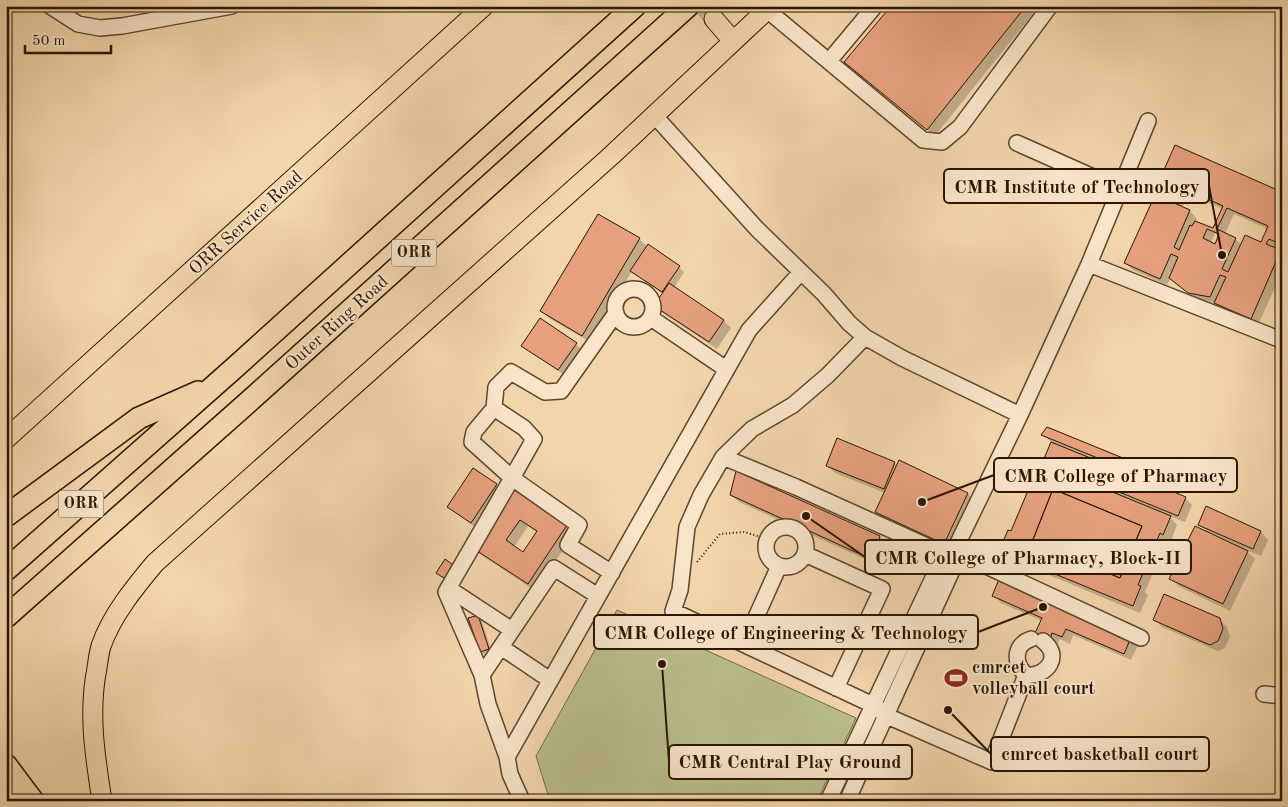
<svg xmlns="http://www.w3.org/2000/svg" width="1288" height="807" viewBox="0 0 1288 807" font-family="'Old Standard TT',serif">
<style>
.green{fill:#b9bd8a;stroke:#716a45}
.shadow{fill:#0003;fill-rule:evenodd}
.building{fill:#e6a07e;stroke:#291600;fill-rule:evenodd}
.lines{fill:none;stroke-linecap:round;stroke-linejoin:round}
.major-tunnel{stroke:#cbaf8a;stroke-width:19;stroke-dasharray:19 9;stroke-linecap:butt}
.minor-casing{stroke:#5c462b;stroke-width:18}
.major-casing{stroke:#291600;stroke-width:21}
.highway-casing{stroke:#291600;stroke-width:24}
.path{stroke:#291600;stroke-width:2;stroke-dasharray:1 2.5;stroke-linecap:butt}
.minor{stroke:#f7e4c9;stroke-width:15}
.major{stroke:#f3d5ac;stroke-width:19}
.highway{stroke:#f3d5ac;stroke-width:21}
.labels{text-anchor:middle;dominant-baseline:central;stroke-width:4;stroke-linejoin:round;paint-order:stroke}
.shield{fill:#f7e4c9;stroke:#67543c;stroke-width:1}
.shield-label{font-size:16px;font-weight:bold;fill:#291600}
.street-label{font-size:18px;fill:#291600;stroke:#f7e4c9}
.poi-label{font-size:18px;font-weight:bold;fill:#291600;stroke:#f7e4c9;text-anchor:start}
.leader{fill:none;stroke:#291600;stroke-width:2}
.callout-dot{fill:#291600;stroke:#f7e4c9;stroke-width:2}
.callout{fill:#f7e4c9;stroke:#291600;stroke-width:2}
.callout-label{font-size:19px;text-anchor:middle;font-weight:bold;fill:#291600}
</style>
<rect width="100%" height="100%" fill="#f3d5ac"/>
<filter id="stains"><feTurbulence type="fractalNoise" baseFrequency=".004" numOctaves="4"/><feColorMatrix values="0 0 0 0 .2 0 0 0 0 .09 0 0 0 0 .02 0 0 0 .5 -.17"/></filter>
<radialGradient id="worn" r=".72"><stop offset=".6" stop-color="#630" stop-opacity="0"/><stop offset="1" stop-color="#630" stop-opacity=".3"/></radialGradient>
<path class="green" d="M 617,610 L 856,718 L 817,801 L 550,801 L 536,756 Z"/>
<path class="shadow" d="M 893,6 L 1039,6 L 935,136 L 853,69 Z
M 1176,146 L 1282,194 L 1282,248 L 1276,245 L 1274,249 L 1282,252 L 1282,272 L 1258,325 L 1223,310 L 1216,303 L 1197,300 L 1171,278 L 1167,285 L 1133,270 L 1126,263 L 1170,199 L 1164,197 L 1157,189 ZM 1189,194 L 1223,209 L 1212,232 L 1207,228 L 1195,222 L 1197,219 L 1190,211 L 1182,208 ZM 1234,214 L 1268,229 L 1261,244 L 1242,245 L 1235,239 L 1225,234 ZM 1215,233 L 1219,237 L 1215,245 L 1211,243 Z
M 639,239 L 648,247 L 679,267 L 684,272 L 674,288 L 724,321 L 731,328 L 717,349 L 663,313 L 656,305 L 663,294 L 632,271 L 590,342 L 549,318 L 542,311 Z
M 576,344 L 581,349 L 564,375 L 523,345 Z
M 1043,435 L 1144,468 L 1152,475 L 1148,483 L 1185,498 L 1192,505 L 1185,522 L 1169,516 L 1177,525 L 1171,541 L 1167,540 L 1159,559 L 1161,561 L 1159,566 L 1156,565 L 1145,592 L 1148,595 L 1140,613 L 1008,558 L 1001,551 L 1012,533 L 1038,475 L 1051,468 L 1045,461 L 1052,443 Z
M 900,462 L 968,494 L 975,501 L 952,550 L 884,519 L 876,512 L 885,493 L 835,473 L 828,466 L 894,463 L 898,466 Z
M 737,472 L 880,537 L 887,544 L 880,566 L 739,502 L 732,495 Z
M 496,485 L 501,490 L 476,528 L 448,507 Z
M 514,491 L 566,526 L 574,534 L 535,591 L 483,556 L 475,548 ZM 528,526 L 537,532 L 523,553 L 514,547 Z
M 1207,508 L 1261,532 L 1268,540 L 1261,556 L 1244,549 L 1255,559 L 1230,611 L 1178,586 L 1171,578 L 1208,533 L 1199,524 Z
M 994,595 L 1139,643 L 1131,660 L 1073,635 L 1070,644 L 1060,639 L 1057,645 L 1044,640 L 1036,632 L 1042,621 L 1001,603 Z
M 477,616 L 481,619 L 492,652 L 484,654 L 481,651 Z
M 1154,619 L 1219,619 L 1227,627 L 1230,637 L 1225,648 L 1218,651 L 1162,627 Z"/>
<path class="building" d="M 891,6 L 1026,6 L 927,130 L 844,62 Z
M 1175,145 L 1282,192 L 1282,245 L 1269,239 L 1266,244 L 1281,250 L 1251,319 L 1214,303 L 1226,277 L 1220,275 L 1210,297 L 1188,293 L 1169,278 L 1178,257 L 1171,254 L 1160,279 L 1124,263 L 1155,195 L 1168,201 L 1170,196 L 1155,190 ZM 1181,187 L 1223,206 L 1213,228 L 1195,221 L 1192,226 L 1190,225 L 1179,250 L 1174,247 L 1190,210 L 1174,203 ZM 1227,208 L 1268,226 L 1261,242 L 1245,235 L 1228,272 L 1222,269 L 1236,238 L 1217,229 ZM 1207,229 L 1219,234 L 1215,244 L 1203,238 Z
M 598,214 L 640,238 L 582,336 L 540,311 Z
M 648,244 L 680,266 L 662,292 L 630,271 Z
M 669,283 L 724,320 L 709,342 L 654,306 Z
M 540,318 L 577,343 L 558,370 L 521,346 Z
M 1047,427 L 1145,467 L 1142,476 L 1041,435 Z
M 837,438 L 895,462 L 884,489 L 826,466 Z
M 1051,442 L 1186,497 L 1178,516 L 1043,461 Z
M 899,460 L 968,493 L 944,544 L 875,512 Z
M 1042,463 L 1171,516 L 1163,535 L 1160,533 L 1152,552 L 1154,553 L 1151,560 L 1149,559 L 1138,585 L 1141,586 L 1133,606 L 999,551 L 1008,530 L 1011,531 L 1032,481 L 1030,480 L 1033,471 L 1038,473 ZM 1053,489 L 1142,526 L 1120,578 L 1089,565 L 1093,558 L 1088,556 L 1089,553 L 1069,544 L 1068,547 L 1059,544 L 1056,551 L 1032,542 Z
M 473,468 L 497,484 L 471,523 L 447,507 Z
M 736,471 L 880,536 L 873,560 L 730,495 Z
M 513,489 L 567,525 L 528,584 L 474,549 ZM 520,520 L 537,531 L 523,552 L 506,540 Z
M 1053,489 L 1142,526 L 1120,578 L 1089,565 L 1093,558 L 1088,556 L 1089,553 L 1069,544 L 1068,547 L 1059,544 L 1056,551 L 1032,542 Z
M 1206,506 L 1261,531 L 1253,549 L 1198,525 Z
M 1195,526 L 1248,551 L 1223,604 L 1169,579 Z
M 445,559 L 456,567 L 447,580 L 436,573 Z
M 1000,577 L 1132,635 L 1124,654 L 1066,629 L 1062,637 L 1052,633 L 1050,639 L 1035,633 L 1042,618 L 992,596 Z
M 1164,594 L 1220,618 L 1223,629 L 1218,641 L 1210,645 L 1153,620 Z
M 478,615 L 489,649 L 480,652 L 468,618 Z"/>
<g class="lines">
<path class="major-tunnel" d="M 703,6 L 714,19"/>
<defs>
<path id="minor" d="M 50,6 L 78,24 L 100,28 L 122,26 L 232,6
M 767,10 L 923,140 L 942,142 L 960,127 L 1050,6
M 829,61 L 875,6
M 654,115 L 757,229 L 824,294 L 849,323 L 865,337 L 902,358 L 1020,415
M 1017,143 L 1120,189
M 1089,264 L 1281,340
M615 308a19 19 0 1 1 38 0a19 19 0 1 1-38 0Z
M 651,318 L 726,369
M 865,337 L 828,375 L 793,405 L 752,429 L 723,457 L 701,495 L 687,527 L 680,590 L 673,611 L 873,705 L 887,716 L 992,762 L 1026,675
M 494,408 L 474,432 L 472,442 L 512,478 L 446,592 L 482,675 L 488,704 L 507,757
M 723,457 L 796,487 L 951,557 L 954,566 L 847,801
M766 547a20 20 0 1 1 40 0a20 20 0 1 1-40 0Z
M 954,551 L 1141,638
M 805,554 L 882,589 L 836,688
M 612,573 L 568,545 L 579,525 L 512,478 L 534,439 L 524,428 L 494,408 L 496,387 L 511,372 L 545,392 L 561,391 L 616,313
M 448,588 L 512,630
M 1031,639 C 1013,645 1014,664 1026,675 C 1048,677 1062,655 1043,641
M 744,644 L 779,566
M 501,647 L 550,680
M 482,675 L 554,568 L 598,596
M 1264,694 L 1282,696
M 522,801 L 510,774 L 507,757 L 749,330 L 801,272
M 828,801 L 941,561 L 951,557 L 954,551 L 1020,415 L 1089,264 L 1148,121"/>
<path id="major" d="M 714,19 L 733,41
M 6,439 L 484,6
M 102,801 C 95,756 88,713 97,668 C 98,661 99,653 101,646 C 112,615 134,588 155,563 L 612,155 L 771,6"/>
<path id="highway" d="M 6,516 L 139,418 L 198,392
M 6,570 L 232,370 L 635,6
M 6,617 L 255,396 L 688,6
M 6,765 L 33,801
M 6,799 L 7,801"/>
</defs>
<use href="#minor" class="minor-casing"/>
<use href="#major" class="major-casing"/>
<use href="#highway" class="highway-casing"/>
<path class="path" d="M 697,562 L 720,534 L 744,532 L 768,539"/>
<use href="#minor" class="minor"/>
<use href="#major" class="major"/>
<use href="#highway" class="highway"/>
</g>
<defs>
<symbol id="stadium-bare" viewBox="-9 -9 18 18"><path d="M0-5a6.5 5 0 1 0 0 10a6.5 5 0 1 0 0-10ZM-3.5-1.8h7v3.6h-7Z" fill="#8f2418" stroke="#f7e4c9" stroke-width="2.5" paint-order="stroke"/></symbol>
</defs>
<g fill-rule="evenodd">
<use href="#stadium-bare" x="940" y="662" width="32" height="32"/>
</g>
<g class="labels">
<g class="shield">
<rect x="391.5" y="239.5" width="45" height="27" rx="4"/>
<rect x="58.5" y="490.5" width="45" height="27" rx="4"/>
</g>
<g class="shield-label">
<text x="414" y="253">ORR</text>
<text x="81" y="504">ORR</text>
</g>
<g class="street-label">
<text transform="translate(246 223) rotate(-42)">ORR Service Road</text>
<text transform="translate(337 323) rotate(-42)">Outer Ring Road</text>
</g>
<g class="poi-label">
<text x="972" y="668">cmrcet<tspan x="972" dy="21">volleyball court</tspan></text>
</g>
</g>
<path class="leader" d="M1222 255L1209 186M922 502L994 475M806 516L865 557M1043 607L978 632M948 710L991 754M662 664L669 762"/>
<g class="callout-dot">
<circle cx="1222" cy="255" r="5"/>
<circle cx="922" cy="502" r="5"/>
<circle cx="806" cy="516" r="5"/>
<circle cx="1043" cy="607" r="5"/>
<circle cx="948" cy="710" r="5"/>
<circle cx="662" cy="664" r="5"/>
</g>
<g class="callout">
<rect x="944" y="169" width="265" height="34" rx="5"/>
<rect x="994" y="458" width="243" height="34" rx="5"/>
<rect x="865" y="540" width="326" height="34" rx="5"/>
<rect x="594" y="615" width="384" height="34" rx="5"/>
<rect x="991" y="737" width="218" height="34" rx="5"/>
<rect x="669" y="745" width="243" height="34" rx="5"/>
</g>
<g class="callout-label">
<text x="1077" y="193">CMR Institute of Technology</text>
<text x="1116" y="482">CMR College of Pharmacy</text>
<text x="1028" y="564">CMR College of Pharmacy, Block-II</text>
<text x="786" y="639">CMR College of Engineering &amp; Technology</text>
<text x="1100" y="760">cmrcet basketball court</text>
<text x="790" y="768">CMR Central Play Ground</text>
</g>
<rect width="1288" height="807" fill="none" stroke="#f3d5ac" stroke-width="25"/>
<rect x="8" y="8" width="1273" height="792" fill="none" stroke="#291600" stroke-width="2.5"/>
<rect x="12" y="12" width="1263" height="782" fill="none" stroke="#291600"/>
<path d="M25 45v8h86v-8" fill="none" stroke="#291600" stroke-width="2.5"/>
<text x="32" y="45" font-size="15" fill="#291600" stroke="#f7e4c9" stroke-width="4" paint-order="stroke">50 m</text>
<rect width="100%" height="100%" filter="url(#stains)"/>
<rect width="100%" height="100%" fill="url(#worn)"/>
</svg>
